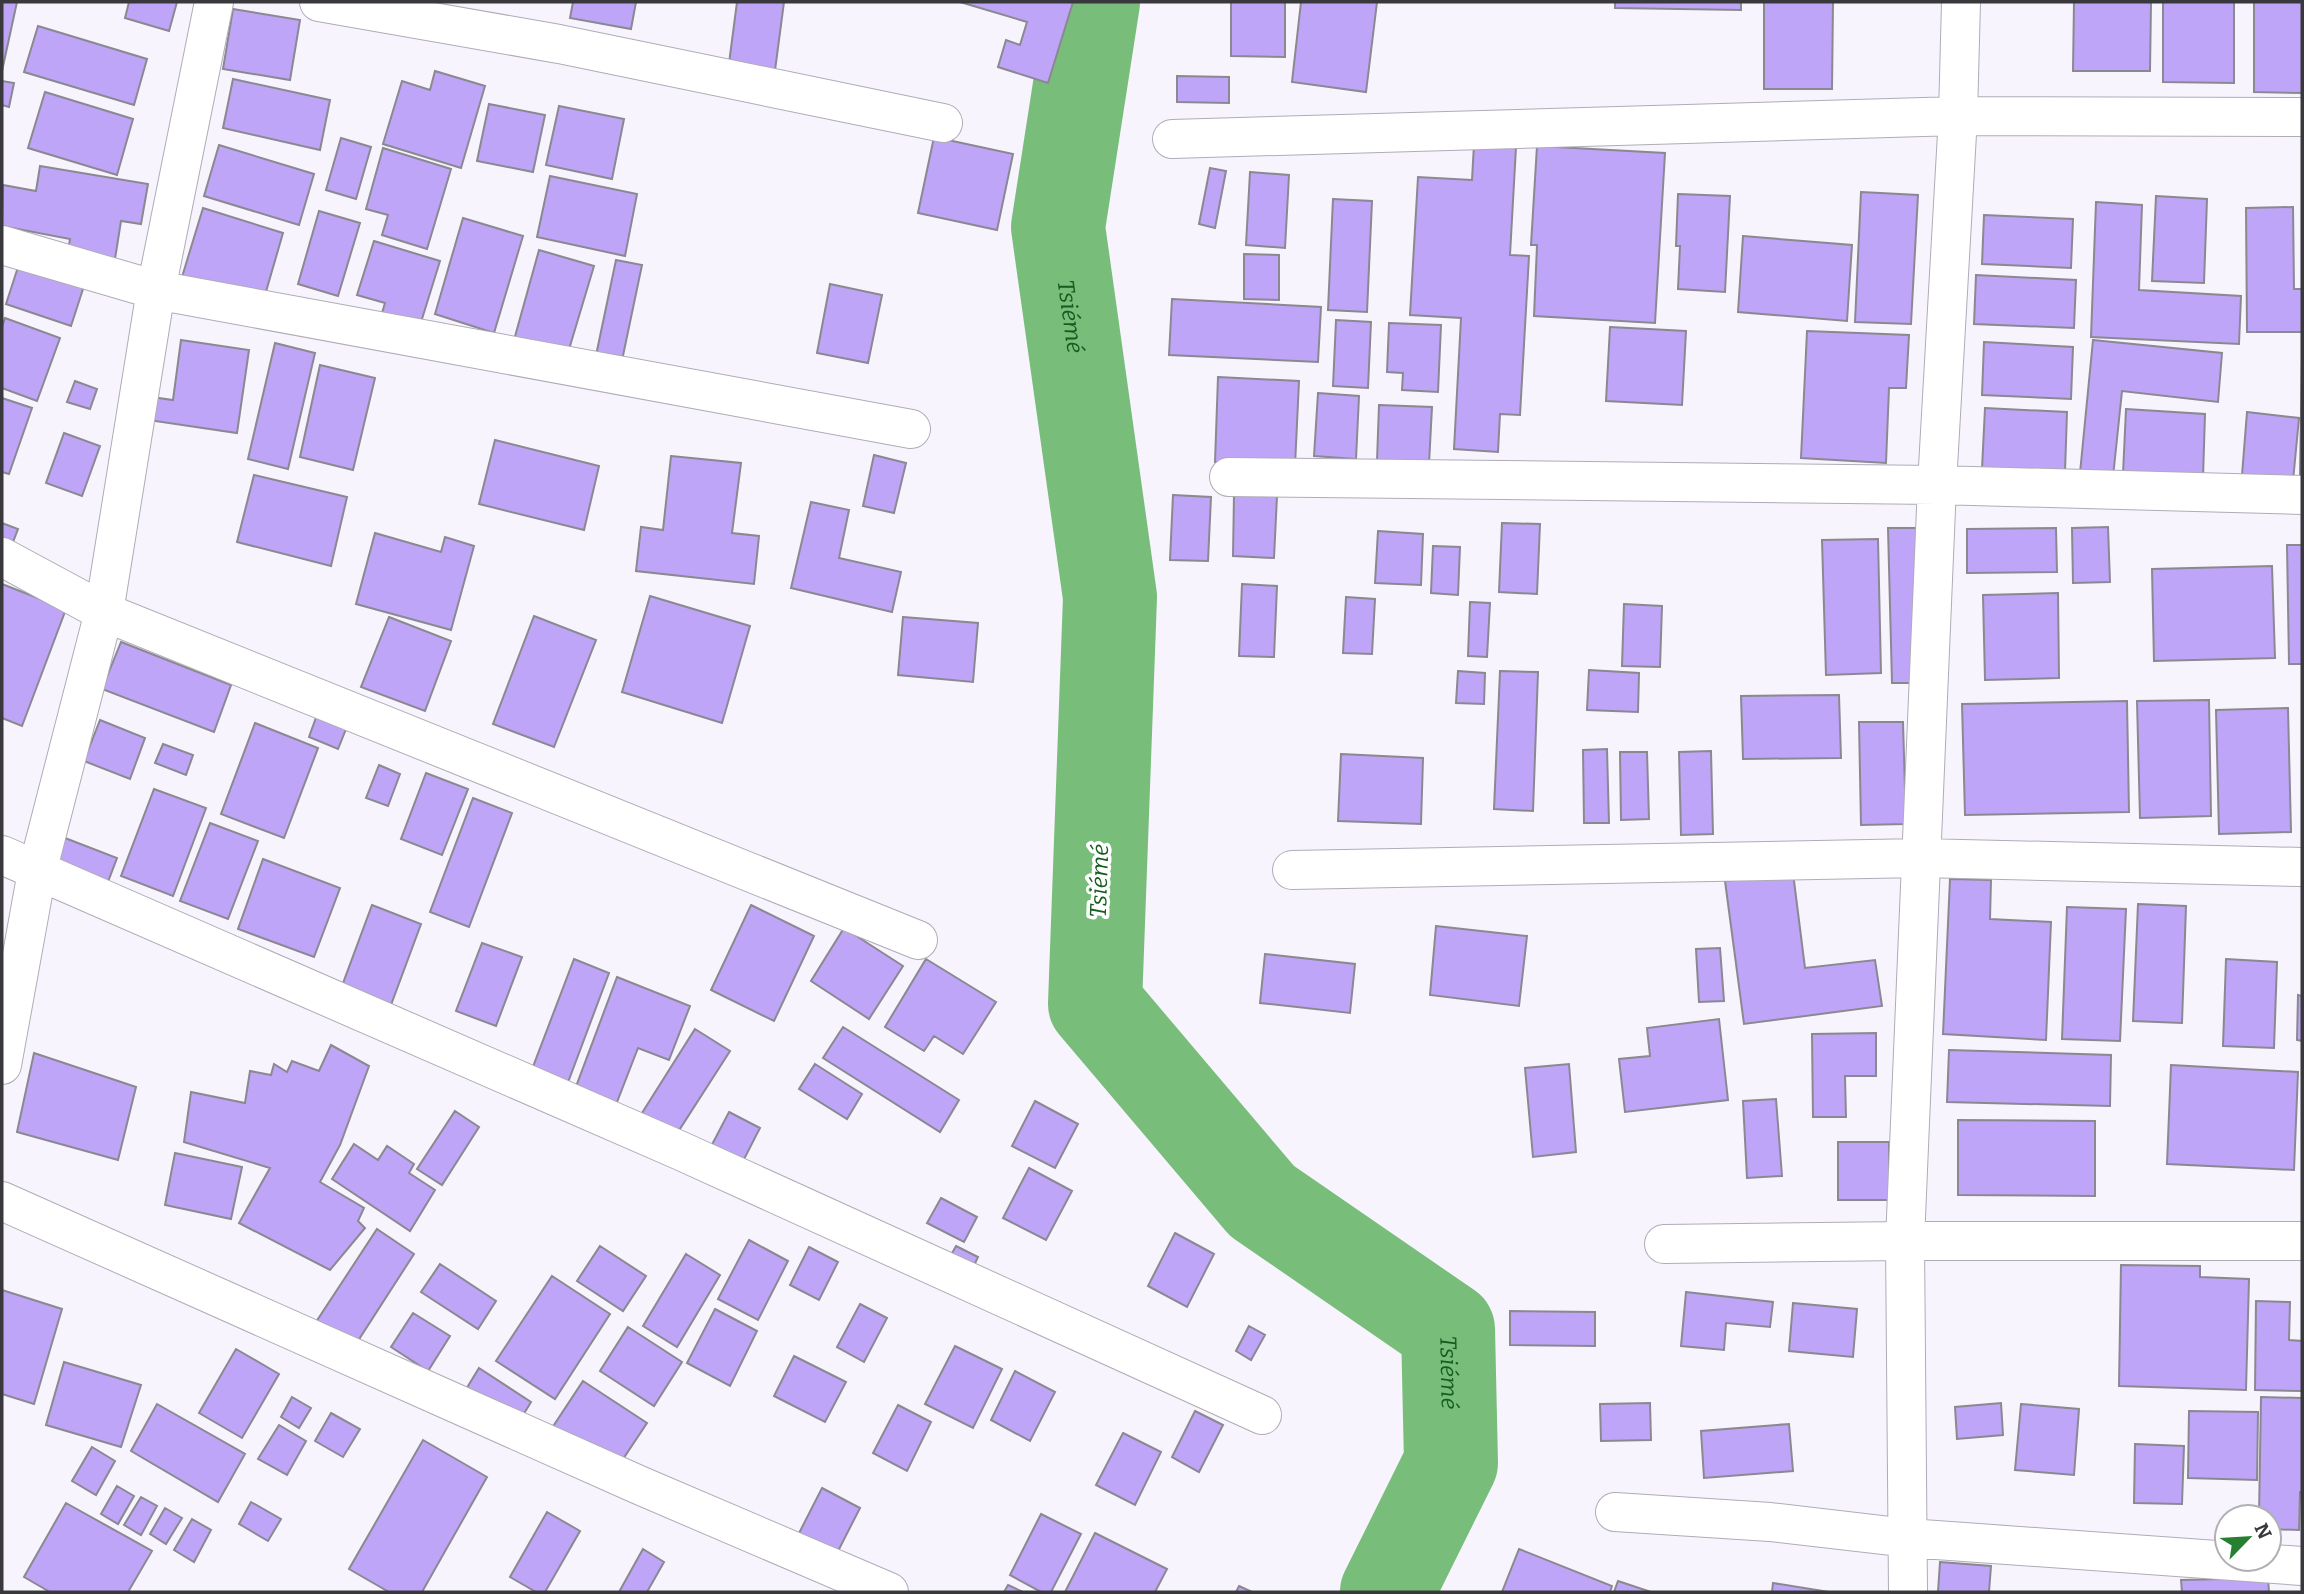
<svg xmlns="http://www.w3.org/2000/svg" width="2304" height="1594" viewBox="0 0 2304 1594" font-family="Bitter,serif">
<style>
.lines{fill:none;stroke-linecap:round;stroke-linejoin:round}
.river{stroke:#79bd7b;stroke-width:94}
.building{fill:#bfa5f7;stroke:#8a8891;stroke-width:2}
.minor-casing{stroke:#afacb6;stroke-width:40}
.minor{stroke:#fff;stroke-width:38}
.labels{text-anchor:middle;dominant-baseline:central;stroke-width:7;stroke-linejoin:round;paint-order:stroke}
.water-label{font-size:23px;font-style:italic;fill:#155c1e;stroke:#fff}
</style>
<rect width="100%" height="100%" fill="#f7f4fe"/>
<g class="lines">
<path class="river" id="s1" d="M 1093,2 L 1058,227 L 1110,597 L 1095,1004 L 1262,1201 L 1448,1329 L 1451,1463 L 1387,1592"/>
</g>
<path class="building" d="M 2,2 L 17,2 L 2,71 Z
M 129,2 L 177,2 L 169,31 L 125,18 Z
M 573,2 L 636,2 L 631,29 L 570,18 Z
M 737,2 L 784,2 L 774,78 L 728,71 Z
M 960,2 L 1073,2 L 1048,83 L 998,67 L 1006,40 L 1020,45 L 1027,22 Z
M 1231,2 L 1285,2 L 1285,57 L 1231,56 Z
M 1301,2 L 1377,2 L 1366,92 L 1292,82 Z
M 1615,2 L 1741,2 L 1741,10 L 1615,8 Z
M 1764,2 L 1833,2 L 1832,89 L 1764,89 Z
M 2074,2 L 2151,2 L 2150,71 L 2073,71 Z
M 2163,2 L 2234,2 L 2234,83 L 2163,82 Z
M 2254,2 L 2302,2 L 2302,93 L 2254,92 Z
M 233,9 L 300,20 L 290,80 L 223,69 Z
M 38,26 L 147,59 L 134,105 L 24,72 Z
M 435,71 L 485,86 L 461,168 L 383,144 L 402,81 L 430,90 Z
M 1177,76 L 1229,77 L 1229,103 L 1177,102 Z
M 233,79 L 330,100 L 320,150 L 223,128 Z
M 2,81 L 14,83 L 9,107 L 2,105 Z
M 45,92 L 133,119 L 117,175 L 28,148 Z
M 489,104 L 545,115 L 533,172 L 477,161 Z
M 559,106 L 624,119 L 612,179 L 546,165 Z
M 934,137 L 1013,154 L 997,230 L 918,213 Z
M 341,138 L 371,147 L 356,199 L 326,190 Z
M 1474,144 L 1516,147 L 1510,255 L 1529,256 L 1520,415 L 1500,414 L 1498,452 L 1454,449 L 1461,318 L 1410,315 L 1418,177 L 1472,180 Z
M 219,145 L 314,174 L 299,225 L 204,196 Z
M 1537,146 L 1665,153 L 1655,323 L 1534,316 L 1537,245 L 1531,245 Z
M 383,148 L 451,169 L 427,249 L 382,235 L 388,215 L 366,209 Z
M 40,166 L 148,184 L 141,224 L 121,221 L 115,259 L 68,251 L 70,239 L 2,226 L 3,185 L 36,191 Z
M 1210,168 L 1226,171 L 1215,228 L 1199,224 Z
M 1250,172 L 1289,175 L 1285,248 L 1246,245 Z
M 550,176 L 637,194 L 625,256 L 537,237 Z
M 1861,192 L 1918,195 L 1911,324 L 1855,322 Z
M 1678,194 L 1730,196 L 1725,292 L 1678,289 L 1680,246 L 1676,246 Z
M 2156,196 L 2207,199 L 2204,283 L 2152,281 Z
M 1333,199 L 1372,201 L 1367,312 L 1328,310 Z
M 2096,202 L 2142,205 L 2139,290 L 2241,296 L 2239,344 L 2091,337 Z
M 2293,207 L 2294,289 L 2302,289 L 2302,332 L 2247,332 L 2246,208 Z
M 203,208 L 283,233 L 263,302 L 182,277 Z
M 319,211 L 360,223 L 338,296 L 298,284 Z
M 1984,215 L 2073,219 L 2071,268 L 1982,264 Z
M 463,218 L 523,236 L 494,333 L 435,314 Z
M 1743,236 L 1852,245 L 1847,321 L 1738,312 Z
M 374,241 L 440,261 L 417,335 L 379,323 L 385,303 L 357,295 Z
M 539,250 L 594,266 L 567,356 L 514,340 Z
M 1244,254 L 1279,255 L 1279,300 L 1244,299 Z
M 616,260 L 642,265 L 620,370 L 594,365 Z
M 19,264 L 84,286 L 71,326 L 6,304 Z
M 1976,275 L 2076,280 L 2074,328 L 1974,324 Z
M 830,284 L 882,295 L 868,363 L 817,353 Z
M 1172,299 L 1321,307 L 1318,362 L 1169,355 Z
M 5,318 L 60,338 L 37,401 L 2,388 L 2,327 Z
M 1336,320 L 1371,322 L 1368,388 L 1333,386 Z
M 1389,323 L 1441,325 L 1438,392 L 1402,390 L 1403,373 L 1387,372 Z
M 1610,327 L 1686,331 L 1682,405 L 1606,401 Z
M 1807,331 L 1909,335 L 1906,388 L 1889,388 L 1886,463 L 1801,458 Z
M 181,340 L 249,350 L 237,433 L 148,420 L 151,397 L 173,400 Z
M 2093,340 L 2222,353 L 2218,402 L 2122,391 L 2113,477 L 2080,473 Z
M 1984,342 L 2073,347 L 2071,399 L 1982,395 Z
M 275,343 L 315,353 L 288,469 L 248,459 Z
M 2302,357 L 2302,474 L 2300,474 Z
M 320,365 L 375,378 L 353,470 L 300,457 Z
M 1218,377 L 1299,381 L 1295,466 L 1215,462 Z
M 75,381 L 97,389 L 90,409 L 67,402 Z
M 1318,393 L 1359,396 L 1356,459 L 1314,456 Z
M 2,398 L 32,408 L 9,474 L 2,472 Z
M 1379,405 L 1432,407 L 1429,464 L 1377,461 Z
M 1985,408 L 2067,412 L 2065,472 L 1982,469 Z
M 2126,409 L 2205,414 L 2203,478 L 2123,474 Z
M 2247,412 L 2299,418 L 2293,481 L 2242,475 Z
M 64,433 L 100,446 L 82,496 L 46,483 Z
M 495,440 L 599,466 L 584,530 L 479,504 Z
M 874,455 L 906,463 L 894,513 L 863,506 Z
M 671,456 L 741,463 L 732,533 L 759,536 L 754,584 L 636,571 L 641,527 L 663,530 Z
M 254,475 L 347,497 L 331,566 L 237,542 Z
M 1234,494 L 1277,496 L 1274,558 L 1233,556 Z
M 1173,495 L 1211,497 L 1208,561 L 1170,560 Z
M 811,502 L 849,510 L 839,558 L 901,572 L 892,612 L 791,588 Z
M 2,523 L 18,529 L 13,542 L 2,538 Z
M 1502,523 L 1540,524 L 1537,594 L 1499,592 Z
M 2108,527 L 2110,582 L 2073,583 L 2072,528 Z
M 1888,528 L 1917,528 L 1921,683 L 1892,683 Z
M 2056,528 L 2057,572 L 1967,573 L 1967,529 Z
M 1378,531 L 1423,534 L 1421,585 L 1375,583 Z
M 375,533 L 441,552 L 445,537 L 474,546 L 451,630 L 356,604 Z
M 1878,539 L 1881,673 L 1826,675 L 1822,540 Z
M 2287,545 L 2302,545 L 2302,664 L 2289,664 Z
M 1433,546 L 1460,547 L 1458,595 L 1431,593 Z
M 2272,566 L 2275,658 L 2154,661 L 2152,569 Z
M 2,584 L 66,609 L 22,726 L 2,718 Z
M 1242,584 L 1277,586 L 1274,657 L 1239,656 Z
M 2058,593 L 2059,678 L 1985,680 L 1983,595 Z
M 650,596 L 750,626 L 722,723 L 622,692 Z
M 1346,597 L 1375,599 L 1372,654 L 1343,653 Z
M 1470,602 L 1490,603 L 1487,657 L 1468,656 Z
M 1624,604 L 1662,606 L 1660,667 L 1622,666 Z
M 534,616 L 596,640 L 554,747 L 493,724 Z
M 389,617 L 451,641 L 425,711 L 361,687 Z
M 903,617 L 978,623 L 973,682 L 898,675 Z
M 121,642 L 231,685 L 214,732 L 102,689 Z
M 1589,670 L 1639,673 L 1638,712 L 1587,710 Z
M 1458,671 L 1485,673 L 1484,704 L 1456,703 Z
M 1500,671 L 1538,672 L 1533,811 L 1494,809 Z
M 1839,695 L 1841,758 L 1743,759 L 1741,696 Z
M 2209,700 L 2211,816 L 2140,818 L 2137,701 Z
M 2127,701 L 2129,812 L 1965,815 L 1962,704 Z
M 2288,708 L 2291,832 L 2219,834 L 2216,710 Z
M 318,712 L 348,724 L 338,749 L 309,737 Z
M 100,720 L 145,738 L 130,779 L 84,761 Z
M 1859,722 L 1903,722 L 1906,824 L 1861,825 Z
M 255,723 L 318,748 L 284,838 L 221,814 Z
M 163,744 L 193,755 L 186,775 L 155,763 Z
M 1607,749 L 1609,823 L 1584,823 L 1583,750 Z
M 1711,751 L 1713,834 L 1681,835 L 1679,752 Z
M 1620,752 L 1647,752 L 1649,819 L 1621,820 Z
M 1341,754 L 1423,758 L 1421,824 L 1338,821 Z
M 379,765 L 400,774 L 388,806 L 366,798 Z
M 426,773 L 468,789 L 442,855 L 401,839 Z
M 154,789 L 206,808 L 173,896 L 121,876 Z
M 473,798 L 512,813 L 469,927 L 430,912 Z
M 210,823 L 258,841 L 228,919 L 180,901 Z
M 65,838 L 117,858 L 103,895 L 50,874 Z
M 263,859 L 340,888 L 314,957 L 238,929 Z
M 1793,873 L 1805,968 L 1875,960 L 1882,1006 L 1744,1024 L 1725,881 Z
M 1950,879 L 1991,880 L 1990,919 L 2051,922 L 2046,1040 L 1943,1034 Z
M 2138,904 L 2186,906 L 2182,1023 L 2133,1021 Z
M 372,905 L 421,924 L 388,1013 L 339,994 Z
M 751,905 L 814,936 L 774,1021 L 711,990 Z
M 2067,907 L 2126,909 L 2120,1041 L 2062,1039 Z
M 1436,926 L 1527,936 L 1519,1006 L 1430,995 Z
M 844,928 L 903,966 L 869,1019 L 811,981 Z
M 482,943 L 522,957 L 496,1026 L 456,1011 Z
M 1720,948 L 1724,1001 L 1699,1002 L 1696,949 Z
M 1265,954 L 1355,964 L 1350,1013 L 1260,1003 Z
M 574,959 L 609,973 L 567,1085 L 531,1072 Z
M 926,959 L 996,1002 L 963,1054 L 934,1036 L 924,1051 L 885,1027 Z
M 2226,959 L 2277,962 L 2274,1048 L 2223,1046 Z
M 617,977 L 690,1006 L 669,1060 L 638,1048 L 612,1115 L 571,1100 Z
M 2298,995 L 2302,996 L 2302,1041 L 2297,1040 Z
M 1719,1019 L 1728,1100 L 1625,1112 L 1619,1059 L 1650,1056 L 1647,1028 Z
M 843,1027 L 959,1100 L 940,1132 L 823,1058 Z
M 695,1029 L 730,1051 L 676,1135 L 642,1113 Z
M 1876,1033 L 1876,1076 L 1845,1076 L 1846,1117 L 1813,1117 L 1812,1034 Z
M 331,1045 L 369,1066 L 340,1145 L 320,1182 L 364,1208 L 358,1221 L 365,1228 L 330,1270 L 239,1223 L 270,1168 L 184,1142 L 191,1092 L 245,1103 L 250,1071 L 271,1075 L 274,1064 L 287,1072 L 292,1061 L 319,1071 Z
M 1949,1050 L 2111,1055 L 2110,1106 L 1947,1102 Z
M 34,1053 L 136,1087 L 118,1160 L 17,1132 Z
M 815,1064 L 862,1094 L 847,1119 L 799,1089 Z
M 1569,1064 L 1576,1152 L 1533,1157 L 1525,1068 Z
M 2171,1065 L 2298,1072 L 2294,1170 L 2167,1164 Z
M 1776,1099 L 1782,1176 L 1747,1178 L 1743,1101 Z
M 1035,1101 L 1078,1124 L 1055,1168 L 1012,1146 Z
M 455,1111 L 479,1127 L 442,1185 L 417,1169 Z
M 729,1112 L 760,1128 L 738,1171 L 707,1154 Z
M 1958,1120 L 2095,1121 L 2095,1196 L 1958,1195 Z
M 1838,1142 L 1889,1142 L 1889,1200 L 1838,1200 Z
M 354,1144 L 378,1160 L 387,1146 L 414,1164 L 409,1173 L 435,1190 L 410,1231 L 332,1179 Z
M 175,1153 L 242,1167 L 231,1219 L 165,1205 Z
M 1029,1168 L 1072,1191 L 1046,1240 L 1003,1218 Z
M 941,1198 L 977,1217 L 964,1242 L 927,1223 Z
M 377,1229 L 414,1254 L 354,1347 L 316,1322 Z
M 1175,1233 L 1214,1254 L 1187,1307 L 1148,1286 Z
M 749,1240 L 788,1261 L 758,1320 L 718,1299 Z
M 600,1246 L 646,1276 L 623,1311 L 577,1281 Z
M 956,1246 L 978,1257 L 969,1276 L 946,1264 Z
M 809,1247 L 838,1262 L 819,1300 L 790,1285 Z
M 686,1254 L 720,1275 L 677,1347 L 643,1326 Z
M 440,1264 L 496,1301 L 478,1329 L 421,1292 Z
M 2121,1265 L 2200,1266 L 2200,1277 L 2249,1279 L 2246,1390 L 2119,1386 Z
M 552,1276 L 610,1314 L 555,1399 L 496,1361 Z
M 2,1290 L 62,1309 L 34,1404 L 2,1394 Z
M 1686,1292 L 1773,1302 L 1770,1327 L 1726,1323 L 1724,1350 L 1681,1346 Z
M 2256,1301 L 2290,1302 L 2289,1340 L 2302,1341 L 2302,1391 L 2255,1390 Z
M 1793,1303 L 1857,1309 L 1853,1357 L 1789,1351 Z
M 860,1304 L 887,1318 L 864,1362 L 837,1347 Z
M 715,1309 L 757,1331 L 730,1386 L 687,1363 Z
M 1510,1311 L 1595,1312 L 1595,1346 L 1510,1345 Z
M 413,1313 L 450,1336 L 428,1371 L 391,1347 Z
M 1249,1326 L 1265,1335 L 1251,1360 L 1236,1351 Z
M 628,1327 L 682,1362 L 654,1406 L 600,1371 Z
M 955,1346 L 1002,1369 L 973,1428 L 925,1404 Z
M 236,1349 L 279,1374 L 242,1438 L 199,1413 Z
M 794,1356 L 846,1382 L 825,1422 L 774,1396 Z
M 64,1362 L 141,1385 L 121,1447 L 46,1425 Z
M 479,1368 L 531,1402 L 517,1425 L 465,1391 Z
M 1015,1371 L 1055,1392 L 1030,1441 L 991,1420 Z
M 583,1381 L 647,1423 L 615,1471 L 552,1428 Z
M 292,1397 L 311,1408 L 299,1428 L 281,1417 Z
M 2261,1397 L 2302,1398 L 2302,1492 L 2300,1492 L 2299,1530 L 2269,1529 L 2269,1517 L 2259,1517 Z
M 1650,1403 L 1651,1440 L 1601,1441 L 1600,1404 Z
M 2001,1403 L 2003,1435 L 1957,1439 L 1955,1407 Z
M 157,1404 L 245,1454 L 218,1502 L 131,1451 Z
M 2021,1404 L 2079,1409 L 2074,1475 L 2015,1470 Z
M 898,1405 L 931,1422 L 907,1471 L 873,1453 Z
M 1195,1411 L 1223,1425 L 1199,1472 L 1172,1457 Z
M 2189,1411 L 2258,1412 L 2257,1480 L 2188,1478 Z
M 331,1413 L 360,1429 L 343,1457 L 315,1441 Z
M 1789,1424 L 1793,1471 L 1704,1478 L 1701,1431 Z
M 279,1425 L 306,1441 L 287,1475 L 258,1459 Z
M 1123,1433 L 1161,1452 L 1135,1505 L 1096,1485 Z
M 423,1440 L 487,1477 L 422,1592 L 389,1592 L 349,1569 Z
M 2135,1444 L 2184,1446 L 2182,1504 L 2134,1503 Z
M 92,1447 L 115,1461 L 96,1495 L 72,1481 Z
M 117,1486 L 134,1496 L 118,1524 L 101,1514 Z
M 822,1488 L 860,1508 L 833,1561 L 795,1541 Z
M 141,1497 L 157,1506 L 141,1535 L 124,1525 Z
M 251,1502 L 281,1519 L 268,1541 L 239,1524 Z
M 66,1503 L 152,1551 L 128,1592 L 50,1592 L 24,1577 Z
M 165,1508 L 182,1518 L 166,1544 L 150,1534 Z
M 547,1512 L 580,1531 L 545,1592 L 536,1592 L 510,1577 Z
M 1041,1514 L 1081,1534 L 1051,1592 L 1041,1592 L 1010,1575 Z
M 192,1519 L 211,1530 L 194,1562 L 174,1550 Z
M 1095,1533 L 1167,1569 L 1155,1592 L 1065,1592 Z
M 643,1549 L 664,1562 L 647,1592 L 619,1592 Z
M 1519,1549 L 1612,1586 L 1610,1592 L 1502,1592 Z
M 1940,1562 L 1991,1566 L 1989,1592 L 1938,1592 Z
M 2268,1578 L 2269,1592 L 2182,1592 L 2181,1580 Z
M 1618,1581 L 1651,1592 L 1614,1592 Z
M 1773,1583 L 1829,1592 L 1772,1592 Z
M 1008,1585 L 1023,1592 L 1004,1592 Z
M 1239,1586 L 1252,1592 L 1236,1592 Z"/>
<g class="lines">
<defs>
<path id="minor" d="M 319,2 L 559,44 L 943,123
M 1172,139 L 1958,116 L 2302,117
M 2,245 L 156,290 L 911,429
M 1229,477 L 1937,485 L 2302,495
M 2,557 L 104,612 L 918,940
M 2,855 L 681,1151 L 1262,1415
M 1292,870 L 1921,858 L 2302,867
M 2,1065 L 37,872 L 104,612 L 156,290 L 214,2
M 2,1201 L 639,1485 L 889,1592
M 1664,1244 L 1905,1241 L 2302,1241
M 1615,1512 L 1770,1522 L 1908,1538 L 2302,1566
M 1908,1592 L 1905,1241 L 1937,485 L 1958,116 L 1961,2"/>
</defs>
<use href="#minor" class="minor-casing"/>
<use href="#minor" class="minor"/>
</g>
<g class="labels">
<g class="water-label">
<text stroke="none"><textPath href="#s1" startOffset="318">Tsiémé</textPath></text>
<text transform="translate(1099 881) rotate(-88)">Tsiémé</text>
<text stroke="none"><textPath href="#s1" startOffset="1536">Tsiémé</textPath></text>
</g>
</g>
<rect width="2304" height="1594" fill="none" stroke="#39383c" stroke-width="7"/>
<g transform="translate(2248 1538) rotate(65)"><circle r="33" fill="#ffffff" stroke="#b0afb1" stroke-width="2"/>
<path d="M0-5L12 26L0 18L-12 26Z" fill="#268030"/>
<text y="-10" font-size="19" font-weight="bold" text-anchor="middle" fill="#39383c">N</text>
</g>
</svg>
